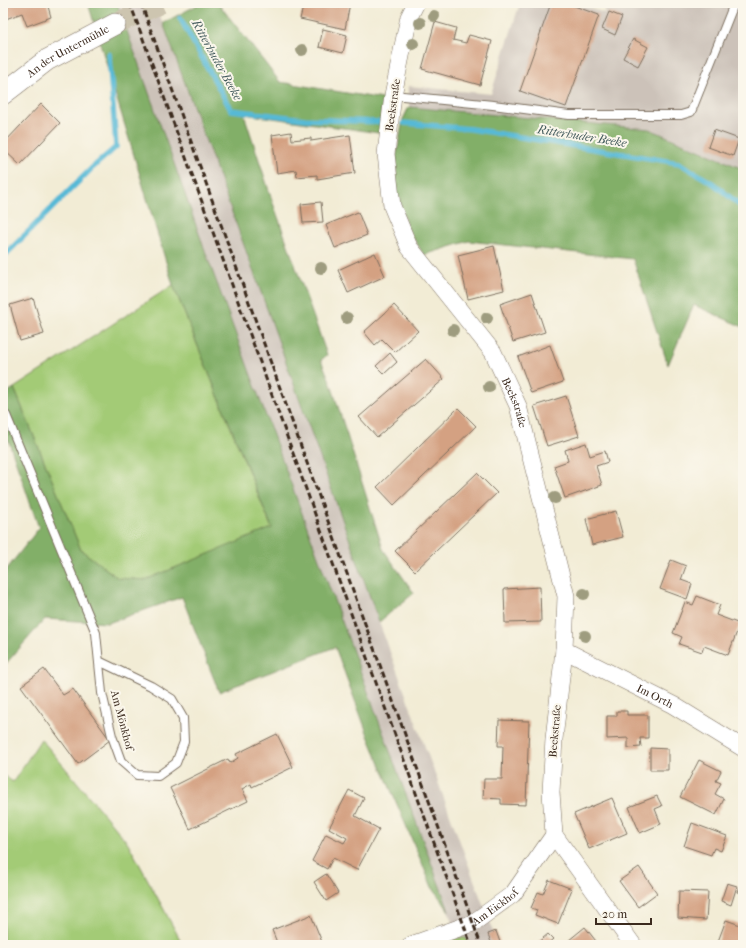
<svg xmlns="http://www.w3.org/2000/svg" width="746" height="948" viewBox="0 0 746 948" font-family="'IM FELL French Canon',serif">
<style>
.industrial{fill:#ccc2b9}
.green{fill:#a3cb76;stroke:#6f7a4a}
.forest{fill:#82af67;stroke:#5e6c42}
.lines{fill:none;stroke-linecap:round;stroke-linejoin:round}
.stream{stroke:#57b9d6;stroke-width:5.5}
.building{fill:#d4a182}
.tertiary-tunnel{stroke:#cdc5b0;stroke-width:21;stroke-dasharray:21 10;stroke-linecap:butt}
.service-casing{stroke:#7b6e5e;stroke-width:10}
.minor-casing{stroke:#7b6e5e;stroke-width:18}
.tertiary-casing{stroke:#7b6e5e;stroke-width:22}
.service{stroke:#fff;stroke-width:8}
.minor{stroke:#fff;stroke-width:17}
.tertiary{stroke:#fff;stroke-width:21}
.rail{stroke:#3b2a1e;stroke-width:3;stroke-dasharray:6 3;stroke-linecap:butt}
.tree{fill:#9e9c7f}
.labels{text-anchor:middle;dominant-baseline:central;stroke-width:4;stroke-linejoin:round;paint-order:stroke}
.street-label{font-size:11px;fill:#3b2a1e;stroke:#fbf7ec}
.water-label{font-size:12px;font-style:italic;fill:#455c5e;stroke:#fbf7ec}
</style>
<rect width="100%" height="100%" fill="#fbf7ec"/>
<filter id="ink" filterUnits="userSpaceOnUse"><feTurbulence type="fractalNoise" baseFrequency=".025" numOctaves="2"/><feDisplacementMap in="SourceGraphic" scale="8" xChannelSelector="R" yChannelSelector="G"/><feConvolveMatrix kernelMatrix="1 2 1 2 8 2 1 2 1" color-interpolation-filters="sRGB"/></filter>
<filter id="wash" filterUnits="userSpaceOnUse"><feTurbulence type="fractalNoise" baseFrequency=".012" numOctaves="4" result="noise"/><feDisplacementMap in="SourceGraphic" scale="16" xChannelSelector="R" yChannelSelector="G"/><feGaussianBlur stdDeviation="0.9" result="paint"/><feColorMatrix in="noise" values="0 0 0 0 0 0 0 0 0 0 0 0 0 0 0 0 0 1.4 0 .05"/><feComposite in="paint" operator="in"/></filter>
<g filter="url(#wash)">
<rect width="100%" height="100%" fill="#f2ecd5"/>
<path class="industrial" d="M 117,3 L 155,3 L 257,281 L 379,622 L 498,945 L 461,945 L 208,259 Z
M 520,3 L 577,3 L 604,13 L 607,3 L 743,3 L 743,169 L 649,129 L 409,107 L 409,86 L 491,94 Z"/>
<path class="green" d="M 173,285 L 272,529 L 145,580 L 118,578 L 81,550 L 14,388 Z
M 41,739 L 128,843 L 183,945 L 3,945 L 3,775 L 13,782 Z
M 456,938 L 466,938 L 469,945 L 450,945 L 448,943 Z"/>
<path class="forest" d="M 88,3 L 117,3 L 208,259 L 449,911 L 432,887 L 369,738 L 335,647 L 219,692 L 182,597 L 108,623 L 45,619 L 3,667 L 3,574 L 39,528 L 3,425 L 3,395 L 14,388 L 81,550 L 118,578 L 145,580 L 272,528 L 173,285 Z
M 201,3 L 218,3 L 280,82 L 383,99 L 379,133 L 244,114 L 273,203 L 327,355 L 321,360 L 330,381 L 383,549 L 414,593 L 379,622 L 257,281 L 163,23 Z
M 409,107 L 649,129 L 743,169 L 743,327 L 694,305 L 668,365 L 633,259 L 469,241 L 424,255 L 407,228 L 396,191 L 396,158 L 403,119 Z"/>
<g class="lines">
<path class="stream" d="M 180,18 L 231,110 L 305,119 L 379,122
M 404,123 L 471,129 L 679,163 L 714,184 L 743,208
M 3,257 L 93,167 L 116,147 L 109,54"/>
</g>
<g id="blocks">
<path class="building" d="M 3,3 L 47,3 L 51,17 L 27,26 L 22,13 L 3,20 Z
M 304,3 L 350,3 L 345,29 L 300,19 Z
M 551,3 L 566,3 L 599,15 L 566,107 L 520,91 Z
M 609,12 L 622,17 L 615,35 L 602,29 Z
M 435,22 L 456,28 L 453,40 L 466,43 L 469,35 L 492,41 L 480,85 L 422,69 Z
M 323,29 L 347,35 L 343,53 L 319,47 Z
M 633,39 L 648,47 L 638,66 L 623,58 Z
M 41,104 L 60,123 L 20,165 L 3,149 L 3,144 Z
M 714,130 L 739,139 L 733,156 L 708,147 Z
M 291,132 L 292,140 L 311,138 L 311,141 L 350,135 L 355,173 L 317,179 L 317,175 L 297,177 L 296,170 L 277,173 L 272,135 Z
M 321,202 L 323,222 L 303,223 L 301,204 Z
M 358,212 L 367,235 L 335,248 L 326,225 Z
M 494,246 L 504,290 L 468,299 L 458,255 Z
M 375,253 L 385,276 L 348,293 L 338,270 Z
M 532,293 L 545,332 L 513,342 L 500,304 Z
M 33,298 L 44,334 L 20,341 L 10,305 Z
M 394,305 L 418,331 L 395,352 L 382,339 L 375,345 L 364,332 Z
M 550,345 L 563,382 L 531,393 L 518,357 Z
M 390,353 L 397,362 L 384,374 L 376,366 Z
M 426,359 L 444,379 L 377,437 L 359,417 Z
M 566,396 L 579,436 L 547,446 L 534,406 Z
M 458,408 L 476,426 L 394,505 L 377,487 Z
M 586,443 L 590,456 L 605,451 L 608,462 L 596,466 L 602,485 L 565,498 L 554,466 L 568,461 L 565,450 Z
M 477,473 L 497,493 L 415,571 L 395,551 Z
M 616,511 L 623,537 L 592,545 L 586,519 Z
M 671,560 L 686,566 L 681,580 L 692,584 L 687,599 L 660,589 Z
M 540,587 L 541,622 L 505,623 L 504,589 Z
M 697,596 L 720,605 L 716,615 L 740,624 L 728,655 L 704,646 L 702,652 L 679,644 L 682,637 L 673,633 L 685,602 L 693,605 Z
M 44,669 L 63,695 L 73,689 L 110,740 L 78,764 L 21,686 Z
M 617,711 L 627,711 L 627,715 L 648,715 L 648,738 L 640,738 L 641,747 L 628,748 L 628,738 L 607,739 L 607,716 L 617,716 Z
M 499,720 L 529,721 L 526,805 L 501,804 L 501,799 L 483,798 L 484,779 L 502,779 L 503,746 L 498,746 Z
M 277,734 L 293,767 L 252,787 L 251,784 L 242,789 L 248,801 L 190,829 L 170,788 L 228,759 L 230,763 L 238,758 L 236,754 Z
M 650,748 L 668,749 L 668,770 L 650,770 Z
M 699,760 L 721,771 L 716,781 L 721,783 L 715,794 L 724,799 L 716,815 L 680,797 Z
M 349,790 L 364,798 L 355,816 L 379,829 L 357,870 L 333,858 L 327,869 L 312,861 L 326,834 L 344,843 L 347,838 L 329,828 Z
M 657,796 L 662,806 L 655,809 L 661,824 L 640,833 L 629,807 Z
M 612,798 L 627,833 L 589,849 L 574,814 Z
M 692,823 L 727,836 L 721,851 L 714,848 L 711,855 L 684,846 Z
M 639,867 L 657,893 L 638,907 L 619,881 Z
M 326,874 L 338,893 L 326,901 L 314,882 Z
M 743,878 L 743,893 L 738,892 Z
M 549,880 L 572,889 L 558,924 L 535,915 L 537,910 L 531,908 L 538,892 L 543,894 Z
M 727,883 L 737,886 L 731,905 L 721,901 Z
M 679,891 L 708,892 L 706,920 L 678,918 Z
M 311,915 L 322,942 L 313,945 L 278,945 L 272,930 Z
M 726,920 L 743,926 L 743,945 L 721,945 L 717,944 Z
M 585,927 L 599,945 L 563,945 Z
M 496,931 L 501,945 L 492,945 L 488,934 Z
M 548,934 L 553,939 L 546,945 L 539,945 L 537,943 Z"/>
</g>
</g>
<g filter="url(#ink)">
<use href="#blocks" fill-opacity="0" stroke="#7b6e5e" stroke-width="1"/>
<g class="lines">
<path class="tertiary-tunnel" d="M 115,24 L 161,3"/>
<defs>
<path id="service" d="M 393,95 L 493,105 L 569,115 L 681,115 L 691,112 L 732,9
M 3,414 L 6,415 L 96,633 L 102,693 L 112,736 L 121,761 L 137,775 L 158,776 L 176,763 L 184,742 L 183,718 L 172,699 L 151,686 L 99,661"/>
<g id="minor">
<path id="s1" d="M 416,3 L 409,17 L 393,95 L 386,154 L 392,206 L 409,247 L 493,352 L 518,406 L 566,596 L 564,650 L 554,739 L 551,792 L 554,835"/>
<path id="s2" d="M 564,650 L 673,705 L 743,748"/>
<path d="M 554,835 L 633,945"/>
<path id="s3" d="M 411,945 L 473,923 L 513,894 L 554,835"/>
</g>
<g id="tertiary">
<path id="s4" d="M 3,94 L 47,60 L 115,24"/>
</g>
</defs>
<use href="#service" class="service-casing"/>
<use href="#minor" class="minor-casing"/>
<use href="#tertiary" class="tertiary-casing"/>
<use href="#service" class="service"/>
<use href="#minor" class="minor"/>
<use href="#tertiary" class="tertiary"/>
<path class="rail" d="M 130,3 L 471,945
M 141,3 L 481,945"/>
</g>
<g class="tree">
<circle cx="434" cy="16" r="6"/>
<circle cx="420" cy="23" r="6"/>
<circle cx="413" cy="44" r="6"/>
<circle cx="302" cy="50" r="6"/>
<circle cx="321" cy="268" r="6"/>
<circle cx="347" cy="318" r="6"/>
<circle cx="487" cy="318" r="6"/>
<circle cx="453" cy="330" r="6"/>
<circle cx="489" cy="387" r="6"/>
<circle cx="555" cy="498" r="6"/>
<circle cx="584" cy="594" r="6"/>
<circle cx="585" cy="636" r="6"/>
</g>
</g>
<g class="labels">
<g class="street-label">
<text stroke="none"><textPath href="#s4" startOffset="78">An der Untermühle</textPath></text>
<text transform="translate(393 105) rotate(-82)">Beekstraße</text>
<text stroke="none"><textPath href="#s1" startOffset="441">Beekstraße</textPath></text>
<text stroke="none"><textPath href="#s2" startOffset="102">Im Orth</textPath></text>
<text transform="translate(122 720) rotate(75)">Am Mönkhof</text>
<text transform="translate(555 731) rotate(-85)">Beekstraße</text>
<text stroke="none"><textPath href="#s3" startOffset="93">Am Eickhof</textPath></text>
</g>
<g class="water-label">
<text transform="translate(217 60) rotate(61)">Ritterhuder Beeke</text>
<text transform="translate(582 136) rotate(9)">Ritterhuder Beeke</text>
</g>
</g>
<rect width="746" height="948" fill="none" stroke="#fbf7ec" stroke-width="16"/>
<path d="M596 918v6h55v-6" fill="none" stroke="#3b2a1e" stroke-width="2"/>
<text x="602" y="918" font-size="12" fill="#3b2a1e" stroke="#fbf7ec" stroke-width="3" paint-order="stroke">20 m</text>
</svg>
